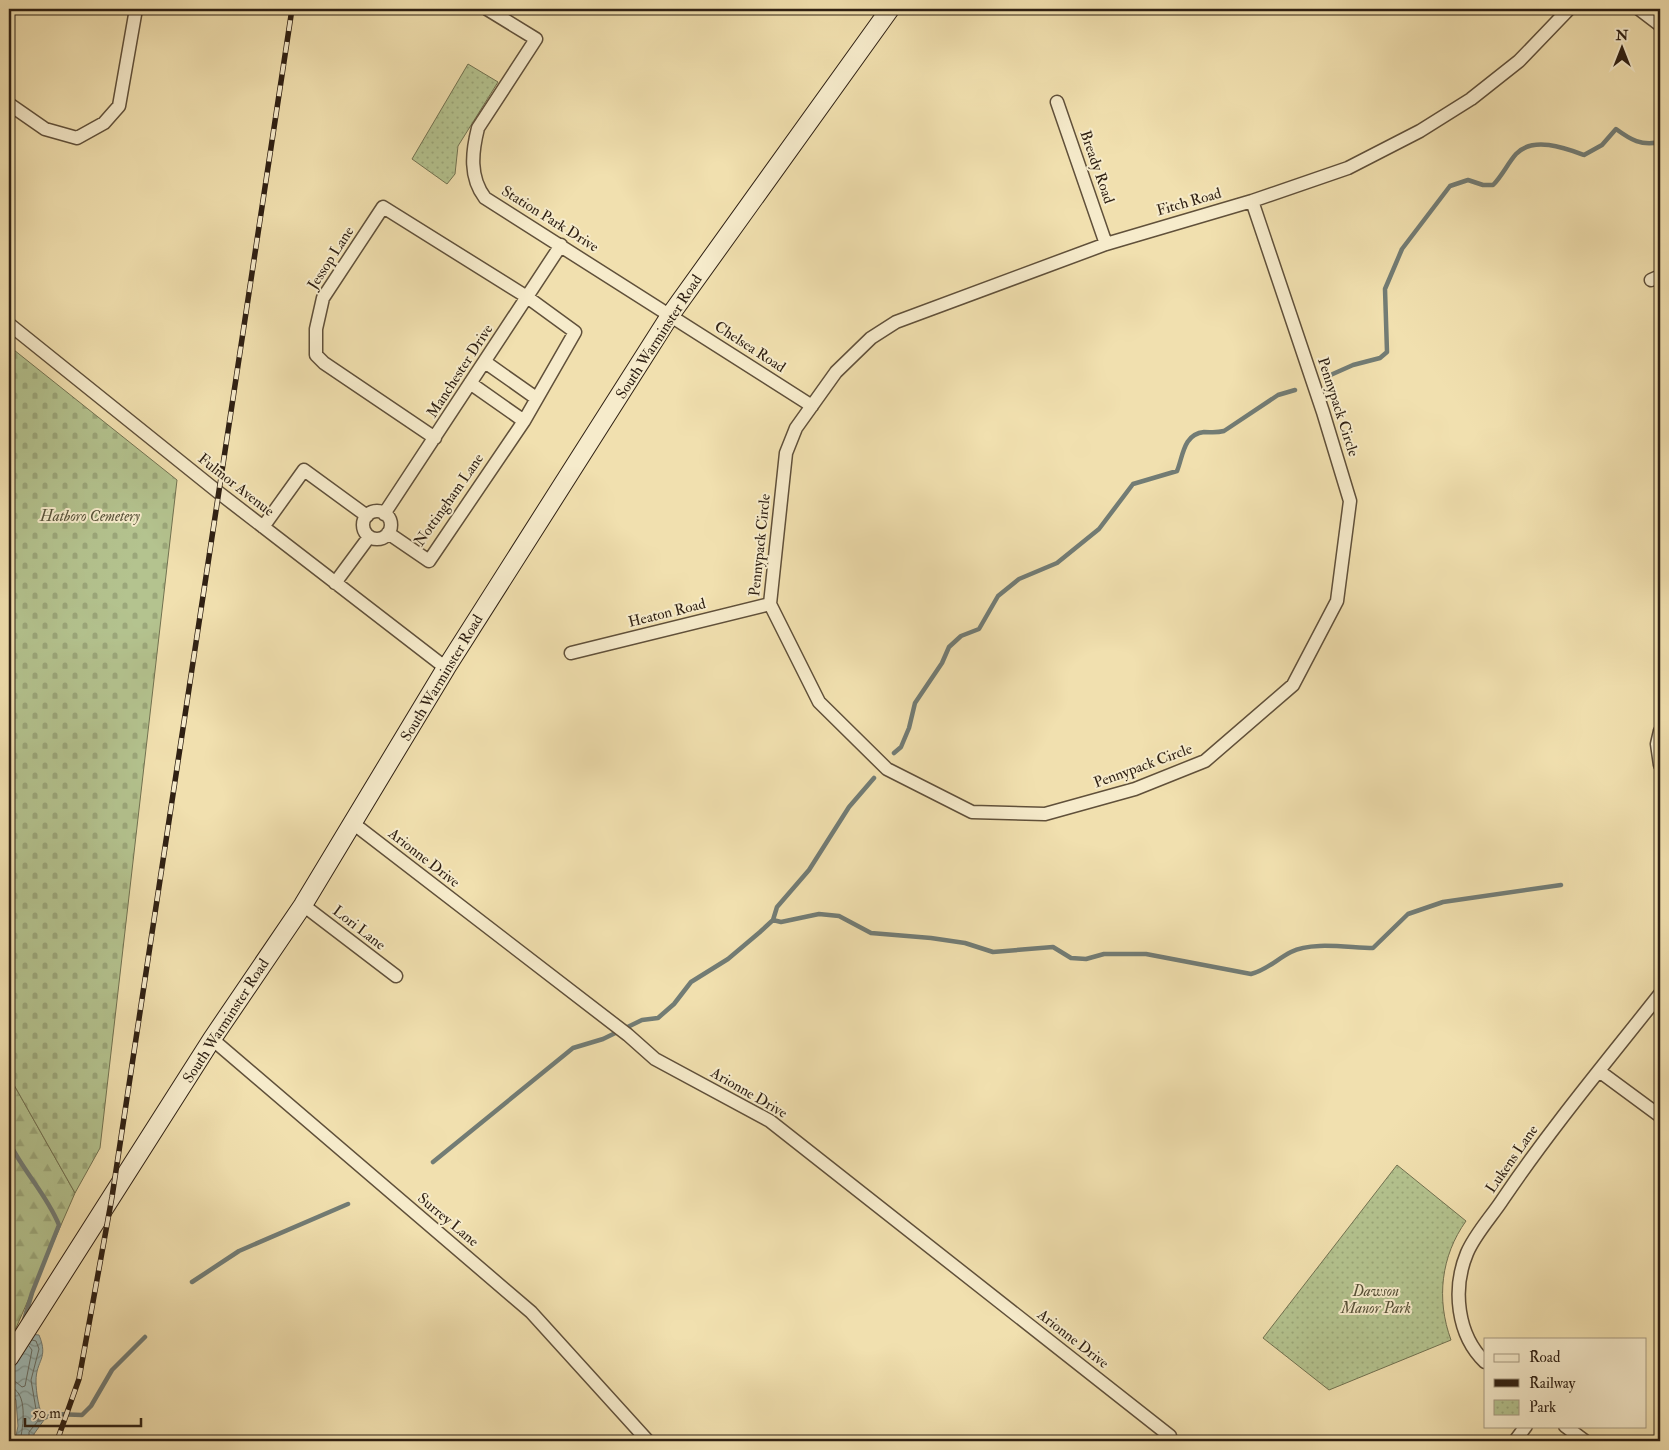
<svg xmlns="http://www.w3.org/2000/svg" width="1669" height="1450" viewBox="0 0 1669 1450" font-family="'IM FELL Double Pica',serif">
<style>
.forest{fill:url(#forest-firs);stroke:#727251}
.cemetery{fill:url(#cemetery-stones);stroke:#727251}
.park{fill:url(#park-dots);stroke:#727251}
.water{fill:url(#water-waves);stroke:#727c75}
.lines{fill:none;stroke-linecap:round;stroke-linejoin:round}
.shore{stroke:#676d64;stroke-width:1}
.stream{stroke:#727c75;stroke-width:4.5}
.street-casing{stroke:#60503a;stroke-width:15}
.secondary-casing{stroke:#2f2013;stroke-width:20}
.street{stroke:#f6ebcb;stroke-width:12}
.secondary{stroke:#f6ebcb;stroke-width:18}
.rail-casing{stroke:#2f2013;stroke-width:5.5}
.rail{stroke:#f6ebcb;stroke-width:4;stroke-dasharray:11;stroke-linecap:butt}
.labels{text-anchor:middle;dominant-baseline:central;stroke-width:4;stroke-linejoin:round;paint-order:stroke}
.street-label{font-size:15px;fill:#2f2013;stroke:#f6ebcb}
.park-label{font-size:15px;font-style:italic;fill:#575138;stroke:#f6ebcb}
</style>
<defs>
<pattern id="forest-firs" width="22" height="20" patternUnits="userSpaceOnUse" patternTransform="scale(1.25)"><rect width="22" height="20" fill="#b4c38f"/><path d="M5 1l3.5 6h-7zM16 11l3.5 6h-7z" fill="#9ba77a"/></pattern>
<pattern id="cemetery-stones" width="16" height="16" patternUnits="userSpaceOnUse" patternTransform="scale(1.25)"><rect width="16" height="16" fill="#b4c38f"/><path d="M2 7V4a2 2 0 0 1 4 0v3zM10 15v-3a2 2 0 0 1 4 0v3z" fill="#9ba77a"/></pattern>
<pattern id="park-dots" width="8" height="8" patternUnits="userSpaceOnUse" patternTransform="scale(1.25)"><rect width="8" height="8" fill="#b4c38f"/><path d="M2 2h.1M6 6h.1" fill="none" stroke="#9ba77a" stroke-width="1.8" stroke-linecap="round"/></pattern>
<pattern id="water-waves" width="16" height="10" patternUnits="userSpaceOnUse" patternTransform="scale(1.25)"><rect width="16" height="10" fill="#9fbab6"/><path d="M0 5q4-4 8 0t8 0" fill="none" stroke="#829793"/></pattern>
</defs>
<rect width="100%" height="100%" fill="#f1e0af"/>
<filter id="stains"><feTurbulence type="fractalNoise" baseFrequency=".004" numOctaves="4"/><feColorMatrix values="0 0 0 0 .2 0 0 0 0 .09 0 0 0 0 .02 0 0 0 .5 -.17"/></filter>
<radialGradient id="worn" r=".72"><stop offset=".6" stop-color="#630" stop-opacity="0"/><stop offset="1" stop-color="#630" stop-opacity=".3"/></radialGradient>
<path class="forest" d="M 9,1076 L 75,1193 L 9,1344 Z"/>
<path class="cemetery" d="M 9,346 L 177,480 L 100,1148 L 75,1193 L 9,1076 Z"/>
<path class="park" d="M 468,64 L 498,82 L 458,146 L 455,174 L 447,184 L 412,159 Z
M 1397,1165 L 1466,1221 C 1441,1256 1436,1299 1451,1340 L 1329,1390 L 1263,1338 Z"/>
<path class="water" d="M 9,1332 L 39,1335 C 49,1359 36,1360 36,1381 C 36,1393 39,1410 44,1420 L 34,1434 L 34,1441 L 15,1441 L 18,1426 L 16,1400 L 9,1390 Z"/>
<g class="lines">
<path class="shore" d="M 9,1381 L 16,1382 L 22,1387 L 25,1386 L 32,1350 L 29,1346
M 9,1387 C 29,1390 23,1428 20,1441
M 29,1441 L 29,1432 L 38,1421 L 31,1380 L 39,1349 L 36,1341 L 32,1340"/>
<path class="stream" d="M 1326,377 L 1353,365 L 1380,358 L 1387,352 L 1385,289 L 1402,249 L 1450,186 L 1468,180 L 1483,185 L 1493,185 C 1502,176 1508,163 1516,154 C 1533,136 1565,148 1584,155 L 1602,145 L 1616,129 C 1631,140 1641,146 1660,142
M 894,753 L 901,747 L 909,728 L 915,703 L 942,663 L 949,647 L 961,636 L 979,629 L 998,596 L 1019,579 L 1057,563 L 1099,529 L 1133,484 L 1177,471 C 1183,457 1183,434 1204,432 C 1212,432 1216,433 1224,431 L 1278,395 L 1295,390
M 773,920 L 781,922 L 819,914 L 839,916 L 871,933 L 931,938 L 965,943 L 993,952 L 1053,947 L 1071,958 L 1086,959 L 1104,954 L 1146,954 L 1251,974 C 1267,970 1277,959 1291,952 C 1312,941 1350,948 1373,948 L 1408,914 L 1443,902 L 1561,885
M 9,1142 C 23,1171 47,1195 59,1225 L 32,1293 L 24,1320
M 433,1162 L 573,1048 L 603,1039 L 642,1020 L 658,1018 L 674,1004 L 691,982 L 728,959 L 760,932 L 773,920 L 777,907 L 809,870 L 849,807 L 874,778
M 192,1282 L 239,1251 L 348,1204
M 39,1420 L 54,1414 L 82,1415 L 91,1406 L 112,1370 L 145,1337"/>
<defs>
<path id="street" d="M 487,9 L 536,39 L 478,128 C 472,152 469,177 485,198 L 812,406
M 1639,9 L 1660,25
M 1057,102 L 1106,244
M 9,104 L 45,129 L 77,138 L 104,123 L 119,106 L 136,9
M 1252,201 L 1323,412 L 1350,501 L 1337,601 L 1293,685 L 1205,761 L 1135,789 L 1045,814 L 972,812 L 887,769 L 819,702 L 770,604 L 786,453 L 796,428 L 836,372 L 871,338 L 896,322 L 1106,244 L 1252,201 L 1348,168 L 1420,131 L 1471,99 L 1519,61 L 1569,9
M 1651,280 L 1660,276
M 9,324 L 218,492 L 446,668
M 485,362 L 536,398
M 470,383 L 524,421
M363 525a14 14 0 1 1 28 0a14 14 0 1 1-28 0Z
M 384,514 L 561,245
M 263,527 L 304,470 L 367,516
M 388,533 L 429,561 L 524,421 L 575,332 L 527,297 L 383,207 L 323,298 L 316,329 L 316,355 L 324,363 L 435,438
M 335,583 L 369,537
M 571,653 L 770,604
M 1660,731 L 1657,744 L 1660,765
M 354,824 L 628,1035 L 655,1059 L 770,1121 L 1170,1436
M 303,905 L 396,976
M 212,1039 L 531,1312 L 648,1441
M 1599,1071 L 1660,1116
M 1485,1362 C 1457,1335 1452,1289 1467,1253 C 1475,1234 1492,1216 1503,1199 C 1551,1128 1607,1061 1660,994
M 1565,1426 L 1585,1441
M 1515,1441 L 1526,1426"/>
<path id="secondary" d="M 9,1358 L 212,1039 L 303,905 L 446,668 L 671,314 L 890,9"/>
</defs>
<use href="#street" class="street-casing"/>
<use href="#secondary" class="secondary-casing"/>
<use href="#street" class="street"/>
<use href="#secondary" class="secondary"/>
<defs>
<path id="rail" d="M 57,1441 L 79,1379 L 112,1197 L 292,9"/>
</defs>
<use href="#rail" class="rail-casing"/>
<use href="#rail" class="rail"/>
</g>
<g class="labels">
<g class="street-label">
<text transform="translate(1097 167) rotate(71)">Bready Road</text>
<text transform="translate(1189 202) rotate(-16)">Fitch Road</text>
<text transform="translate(550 219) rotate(32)">Station Park Drive</text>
<text transform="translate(331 258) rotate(-57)">Jessop Lane</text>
<text transform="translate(659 337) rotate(-57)">South Warminster Road</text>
<text transform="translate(750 347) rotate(33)">Chelsea Road</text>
<text transform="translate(460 371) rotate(-57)">Manchester Drive</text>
<text transform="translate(1338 407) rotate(72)">Pennypack Circle</text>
<text transform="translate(236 485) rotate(38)">Fulmor Avenue</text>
<text transform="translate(449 500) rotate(-55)">Nottingham Lane</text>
<text transform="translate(760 545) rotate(-84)">Pennypack Circle</text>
<text transform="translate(667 613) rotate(-14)">Heaton Road</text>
<text transform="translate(442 678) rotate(-59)">South Warminster Road</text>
<text transform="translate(1143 766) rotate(-20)">Pennypack Circle</text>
<text transform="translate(424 858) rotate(38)">Arionne Drive</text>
<text transform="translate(359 928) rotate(38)">Lori Lane</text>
<text transform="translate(226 1021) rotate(-57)">South Warminster Road</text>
<text transform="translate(749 1093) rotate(30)">Arionne Drive</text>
<text transform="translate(1512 1159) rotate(-55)">Lukens Lane</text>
<text transform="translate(448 1220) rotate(40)">Surrey Lane</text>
<text transform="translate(1073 1339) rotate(38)">Arionne Drive</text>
</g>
<g class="park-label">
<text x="90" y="516">Hatboro Cemetery</text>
<text x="1376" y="1291">Dawson<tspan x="1376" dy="17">Manor Park</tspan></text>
</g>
</g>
<rect width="1669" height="1450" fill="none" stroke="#f1e0af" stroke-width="30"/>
<rect x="10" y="10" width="1649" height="1430" fill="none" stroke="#2f2013" stroke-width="2.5"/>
<rect x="15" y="15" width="1639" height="1420" fill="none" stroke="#2f2013"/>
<rect x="1484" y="1338" width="162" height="90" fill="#f6ebcb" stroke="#a69a81"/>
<rect x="1494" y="1354" width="25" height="8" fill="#f6ebcb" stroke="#a69a81"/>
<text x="1529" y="1362" font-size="15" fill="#2f2013">Road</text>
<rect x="1494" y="1379" width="25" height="8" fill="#2f2013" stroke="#a69a81"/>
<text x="1529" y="1388" font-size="15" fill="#2f2013">Railway</text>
<rect x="1494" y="1400" width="25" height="15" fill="url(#park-dots)" stroke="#a69a81"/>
<text x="1529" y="1412" font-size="15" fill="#2f2013">Park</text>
<g transform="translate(1622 48)" stroke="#f6ebcb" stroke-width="4" paint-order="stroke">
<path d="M0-4L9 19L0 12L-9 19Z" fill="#2f2013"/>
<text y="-8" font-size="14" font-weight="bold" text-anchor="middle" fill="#2f2013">N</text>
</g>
<path d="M25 1418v8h116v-8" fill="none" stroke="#2f2013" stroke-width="2.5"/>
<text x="32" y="1418" font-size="15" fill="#2f2013" stroke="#f6ebcb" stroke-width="4" paint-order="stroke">50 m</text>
<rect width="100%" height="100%" filter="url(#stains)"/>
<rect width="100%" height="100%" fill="url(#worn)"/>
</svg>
